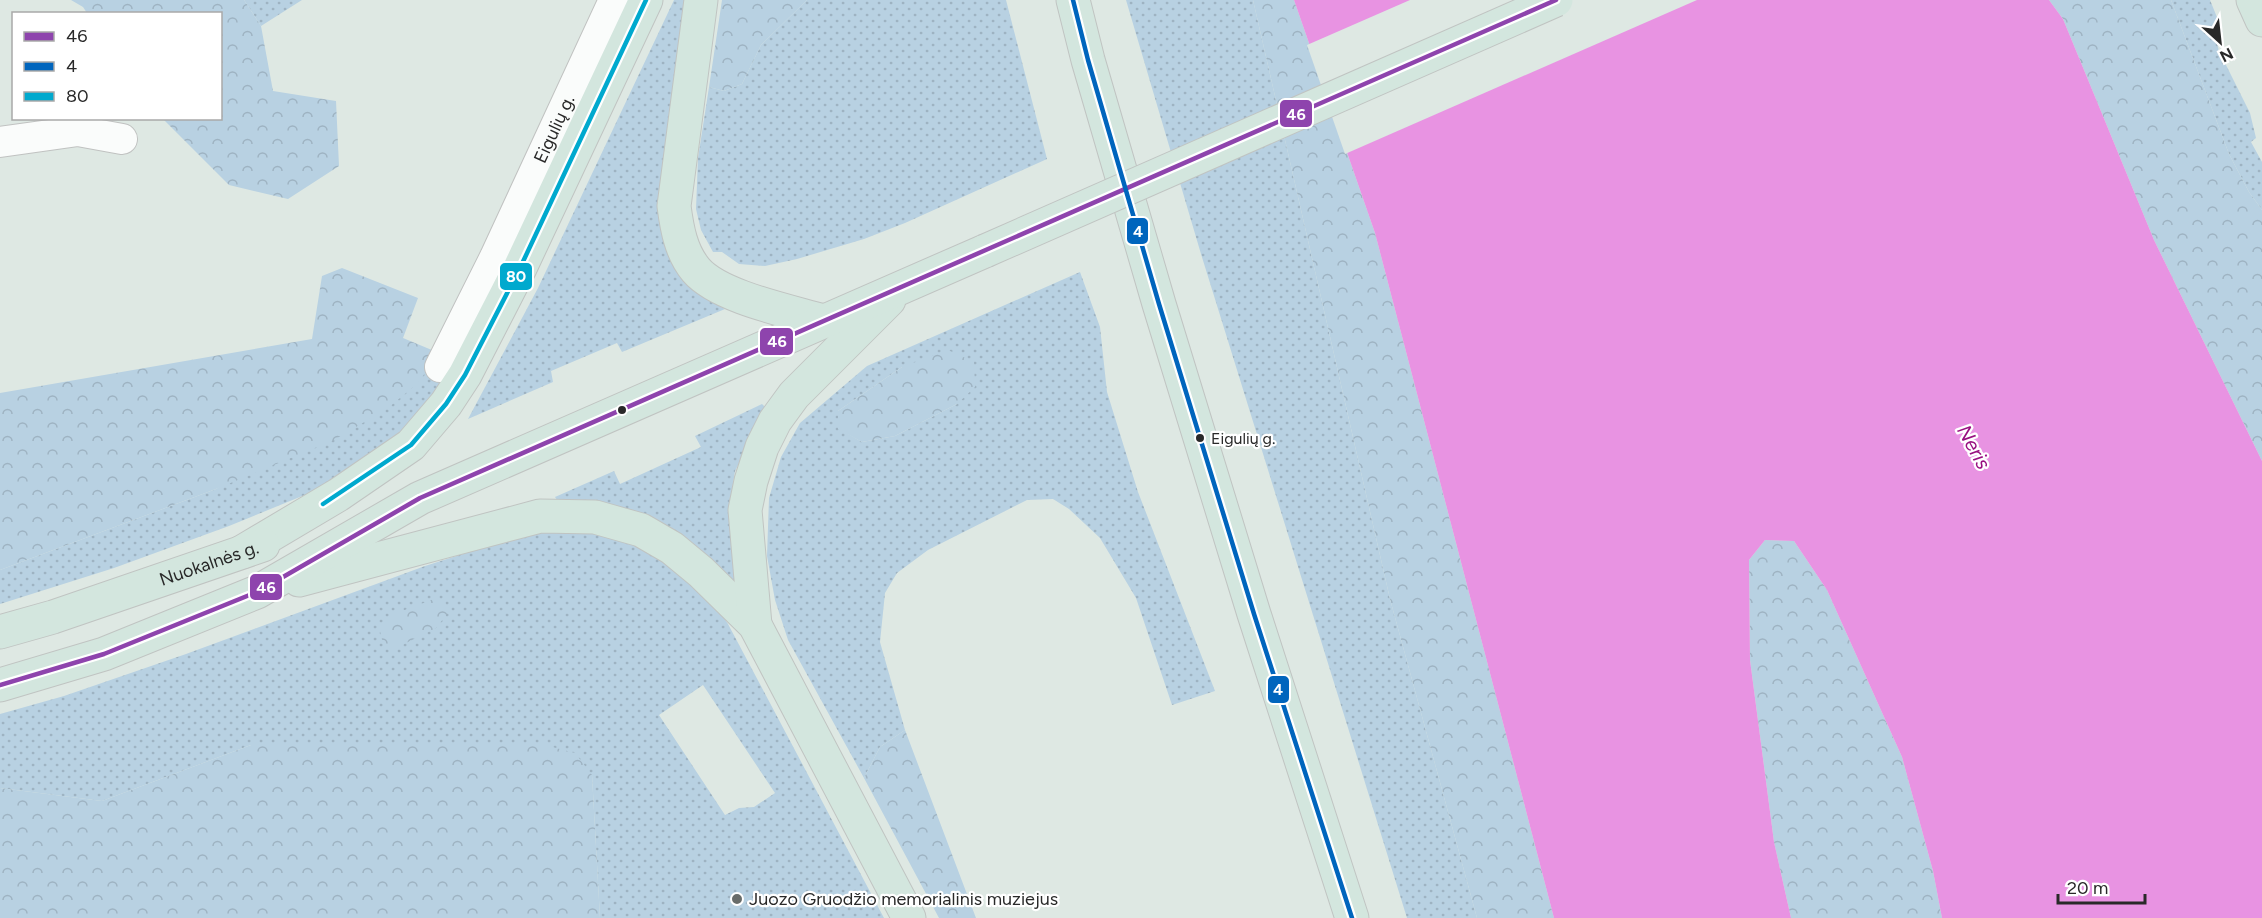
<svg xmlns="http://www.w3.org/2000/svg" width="2262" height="918" viewBox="0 0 2262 918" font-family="Figtree,sans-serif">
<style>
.grass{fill:url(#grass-dots);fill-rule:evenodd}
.forest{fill:url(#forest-crowns)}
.water{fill:#e893e2}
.pier{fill:#dee8e3}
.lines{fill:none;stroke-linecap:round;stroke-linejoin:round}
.minor-casing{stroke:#c0c2c1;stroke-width:32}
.primary-casing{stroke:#c0c4c2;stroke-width:35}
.minor{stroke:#fafcfb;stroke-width:30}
.primary{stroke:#d3e6de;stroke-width:33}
.primary-bridge-casing{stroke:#c0c4c2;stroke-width:35;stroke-linecap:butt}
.primary-bridge{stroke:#d3e6de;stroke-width:33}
.bus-1-casing{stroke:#fff;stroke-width:9}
.bus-2-casing{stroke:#fff;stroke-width:9}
.bus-3-casing{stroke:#fff;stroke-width:9}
.bus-1{stroke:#8e44ad;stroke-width:4.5}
.bus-2{stroke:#0065bd;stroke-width:4.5}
.bus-3{stroke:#00a9ce;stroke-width:4.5}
.bus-dot{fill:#292929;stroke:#fff;stroke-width:2}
.poi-dot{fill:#686c6a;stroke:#fff;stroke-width:2}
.labels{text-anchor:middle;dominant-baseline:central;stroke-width:4.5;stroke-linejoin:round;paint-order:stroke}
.bus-label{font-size:16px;fill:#292929;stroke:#fff;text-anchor:start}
.street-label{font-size:18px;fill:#292929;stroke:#fff}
.poi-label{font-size:18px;fill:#292929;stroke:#fff;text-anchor:start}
.water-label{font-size:20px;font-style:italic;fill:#980f80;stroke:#fff}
.line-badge{stroke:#fff;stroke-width:2}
.badge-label{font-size:16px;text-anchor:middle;font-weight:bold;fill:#fff}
</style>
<defs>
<pattern id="grass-dots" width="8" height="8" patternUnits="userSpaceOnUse" patternTransform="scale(1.5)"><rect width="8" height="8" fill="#b8d1e2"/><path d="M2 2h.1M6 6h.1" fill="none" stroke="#9eb3c2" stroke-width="1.8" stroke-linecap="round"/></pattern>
<pattern id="forest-crowns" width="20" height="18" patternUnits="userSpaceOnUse" patternTransform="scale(1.5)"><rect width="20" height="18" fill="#b8d1e2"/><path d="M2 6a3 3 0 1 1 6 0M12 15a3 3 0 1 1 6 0" fill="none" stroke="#9eb3c2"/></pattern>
</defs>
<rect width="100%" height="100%" fill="#dee8e3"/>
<path class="grass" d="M 244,0 L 302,0 L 261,26 Z
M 674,0 L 687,0 L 669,143 L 694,289 L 710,301 L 725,309 L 622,352 L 617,343 L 551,371 L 553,382 L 468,419 L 538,288 Z
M 807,0 L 1006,0 L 1047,159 L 905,223 L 864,239 L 797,259 L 765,266 L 739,264 L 722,252 L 713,252 L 701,230 L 696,209 L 698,158 L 709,87 L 724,91 L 742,84 L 761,45 Z
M 1126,0 L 1253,0 L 1390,599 L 1477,918 L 1407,918 L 1201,254 Z
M 2171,0 L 2210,0 L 2223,32 L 2215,36 L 2219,51 L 2250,113 L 2256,138 L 2251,142 L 2262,162 L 2262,210 L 2249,192 L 2229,154 Z
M 1080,272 L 1100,327 L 1107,392 L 1138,492 L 1215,691 L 1172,705 L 1136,598 L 1100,538 L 1069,509 L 1053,499 L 1027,500 L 928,550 L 897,573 L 885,593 L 880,642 L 905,730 L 880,747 L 864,778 L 788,640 L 775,600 L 767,556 L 769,498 L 781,457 L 800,423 L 867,366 ZM 902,367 L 957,404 L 895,436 L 862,442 L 838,428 L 838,411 Z
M 439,353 L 464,360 L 401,437 L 312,492 L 229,526 L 114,568 L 0,604 L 0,570 L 216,489 Z
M 762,404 L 767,409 L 735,471 L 730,503 L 739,594 L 557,500 L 555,497 L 614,471 L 620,484 L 701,447 L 695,436 Z
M 590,526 L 634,540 L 709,595 L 728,624 L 884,918 L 600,918 L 592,775 L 333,746 L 251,745 L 102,801 L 0,788 L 0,714 L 64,696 L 186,654 L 425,566 L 548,527 ZM 703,685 L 775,793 L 754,807 L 739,808 L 725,815 L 659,715 Z"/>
<path class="forest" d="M 71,0 L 244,0 L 261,26 L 273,91 L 336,101 L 339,166 L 288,199 L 229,185 L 163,119 L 220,118 L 220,14 L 87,13 L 83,7 Z
M 722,0 L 807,0 L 761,45 L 742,84 L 724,91 L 709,87 Z
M 1253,0 L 1294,0 L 1375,233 L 1554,918 L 1477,918 L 1390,599 Z
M 2049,0 L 2171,0 L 2229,154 L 2249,192 L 2262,210 L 2262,461 L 2154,240 L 2063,19 Z
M 342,268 L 418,298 L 403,338 L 439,353 L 418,383 L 388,408 L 334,440 L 216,489 L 0,570 L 0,393 L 312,339 L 322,276 Z
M 948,350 L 974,362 L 975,387 L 957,404 L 895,436 L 862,442 L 838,429 L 838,411 L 902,367 Z
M 1765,540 L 1794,541 L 1827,590 L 1902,757 L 1933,871 L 1942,918 L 1791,918 L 1774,842 L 1750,660 L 1749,560 Z
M 434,599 L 445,601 L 447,614 L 436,628 L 394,649 L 383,644 L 380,631 L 394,614 Z
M 905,730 L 976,918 L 939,918 L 864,778 L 880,747 Z
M 537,743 L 575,753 L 592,775 L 600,918 L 0,918 L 0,788 L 102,801 L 251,745 Z"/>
<path class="water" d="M 1294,0 L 2049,0 L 2063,19 L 2154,240 L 2262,461 L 2262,918 L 1942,918 L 1933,871 L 1902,757 L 1827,590 L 1794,541 L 1765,540 L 1749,560 L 1750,660 L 1774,842 L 1791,918 L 1554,918 L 1375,233 Z"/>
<path class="pier" d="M 1410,0 L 1697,0 L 1345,154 L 1307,45 Z"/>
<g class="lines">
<defs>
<g id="minor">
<path d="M 0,142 L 78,131 L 122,139"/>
<path id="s1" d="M 440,367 L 495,257 L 614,0"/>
</g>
<g id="primary">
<path d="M 701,0 L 674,206 C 677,229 681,252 696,270 C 719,297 789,311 823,321"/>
<path d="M 1073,0 L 1088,60 L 1159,304 L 1254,614 L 1352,918"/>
<path d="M 2253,0 L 2262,20"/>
<path d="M 242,552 L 338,495 L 411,445 L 446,404 L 465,375 L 520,268 L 646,0"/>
<path d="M 299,580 L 540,516 L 595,517 L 641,530 L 672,548 L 701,572 L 755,625 L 909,918"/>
<path d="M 755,625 L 745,510 L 751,481 L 762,447 L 775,421 L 794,395 L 889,300"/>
<path id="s2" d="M 0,632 L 53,617 L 263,545"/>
<path d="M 0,685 L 104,654 L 257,592 L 420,498 L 985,251"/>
</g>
</defs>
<use href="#minor" class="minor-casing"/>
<use href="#primary" class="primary-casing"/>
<use href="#minor" class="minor"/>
<use href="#primary" class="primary"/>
<defs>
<path id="primary-bridge" d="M 985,251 L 1556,0"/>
</defs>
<use href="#primary-bridge" class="primary-bridge-casing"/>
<use href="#primary-bridge" class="primary-bridge"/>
<defs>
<path id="bus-1" d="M 0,685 L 104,654 L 257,592 L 420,498 L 1556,0"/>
<path id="bus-2" d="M 1073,0 L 1088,60 L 1159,304 L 1254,614 L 1352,918"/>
<path id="bus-3" d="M 323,504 L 411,445 L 446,404 L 465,375 L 520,268 L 646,0"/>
</defs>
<use href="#bus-1" class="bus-1-casing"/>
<use href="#bus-2" class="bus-2-casing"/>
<use href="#bus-3" class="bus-3-casing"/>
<use href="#bus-1" class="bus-1"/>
<use href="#bus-2" class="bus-2"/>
<use href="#bus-3" class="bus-3"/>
</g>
<g class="bus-dot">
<circle cx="622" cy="410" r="5"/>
<circle cx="1200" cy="438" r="5"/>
</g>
<circle class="poi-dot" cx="737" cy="899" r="6"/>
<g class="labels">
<g class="bus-label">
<text x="1211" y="438">Eigulių g.</text>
</g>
<g class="street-label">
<text stroke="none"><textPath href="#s1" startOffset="264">Eigulių g.</textPath></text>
<text stroke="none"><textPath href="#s2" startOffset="220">Nuokalnės g.</textPath></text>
</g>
<g class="poi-label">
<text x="749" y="899">Juozo Gruodžio memorialinis muziejus</text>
</g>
<g class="water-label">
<text transform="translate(1974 447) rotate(61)">Neris</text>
</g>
</g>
<g class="line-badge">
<rect x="1279" y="99" width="34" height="29" rx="6" fill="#8e44ad"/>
<rect x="1126" y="217" width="23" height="28" rx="6" fill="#0065bd"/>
<rect x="499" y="262" width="34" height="29" rx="6" fill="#00a9ce"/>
<rect x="759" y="327" width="35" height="29" rx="6" fill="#8e44ad"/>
<rect x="249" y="573" width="34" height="28" rx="6" fill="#8e44ad"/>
<rect x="1267" y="675" width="23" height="29" rx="6" fill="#0065bd"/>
</g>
<g class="badge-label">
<text x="1296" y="120">46</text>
<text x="1138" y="237">4</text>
<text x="516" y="282">80</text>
<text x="777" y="347">46</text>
<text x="266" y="593">46</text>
<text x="1278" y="695">4</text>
</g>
<rect x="12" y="12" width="210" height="108" fill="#ffffff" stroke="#a9a9a9" stroke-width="1.5"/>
<rect x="24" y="32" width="30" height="9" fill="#8e44ad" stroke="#a9a9a9" stroke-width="1.5"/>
<text x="66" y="42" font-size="18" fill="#292929">46</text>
<rect x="24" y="62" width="30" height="9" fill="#0065bd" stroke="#a9a9a9" stroke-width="1.5"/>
<text x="66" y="72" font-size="18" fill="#292929">4</text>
<rect x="24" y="92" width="30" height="9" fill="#00a9ce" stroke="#a9a9a9" stroke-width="1.5"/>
<text x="66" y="102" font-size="18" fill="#292929">80</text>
<g transform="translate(2220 42) rotate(153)" stroke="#ffffff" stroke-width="4.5" paint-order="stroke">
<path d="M0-4.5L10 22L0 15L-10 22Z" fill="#292929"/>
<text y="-9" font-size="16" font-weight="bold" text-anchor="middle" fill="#292929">N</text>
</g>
<path d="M2058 894v9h87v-9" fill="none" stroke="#292929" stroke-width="3"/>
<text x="2067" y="894" font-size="18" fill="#292929" stroke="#ffffff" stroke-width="4.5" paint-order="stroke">20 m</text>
</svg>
